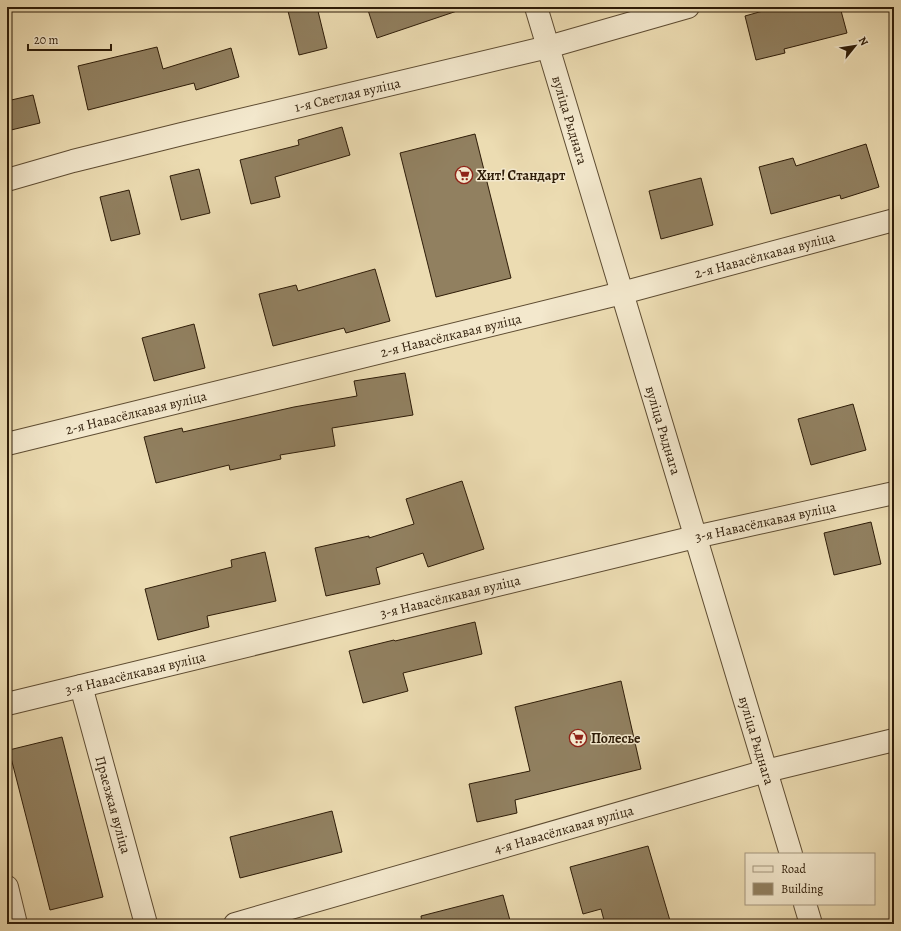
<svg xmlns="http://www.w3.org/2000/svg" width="901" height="931" viewBox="0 0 901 931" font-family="Alegreya,serif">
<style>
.building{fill:#918060;stroke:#2e1c08}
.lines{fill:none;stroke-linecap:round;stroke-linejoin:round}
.minor-casing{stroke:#5e4c32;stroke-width:24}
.minor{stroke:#f3e8cd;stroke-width:22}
.labels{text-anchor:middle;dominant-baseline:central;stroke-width:3;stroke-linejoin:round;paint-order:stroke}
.street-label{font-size:14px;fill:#2e1c08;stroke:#f3e8cd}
.poi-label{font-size:14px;font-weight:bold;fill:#2e1c08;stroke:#f3e8cd;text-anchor:start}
</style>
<rect width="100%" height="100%" fill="#ecdcb2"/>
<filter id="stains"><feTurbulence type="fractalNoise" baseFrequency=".005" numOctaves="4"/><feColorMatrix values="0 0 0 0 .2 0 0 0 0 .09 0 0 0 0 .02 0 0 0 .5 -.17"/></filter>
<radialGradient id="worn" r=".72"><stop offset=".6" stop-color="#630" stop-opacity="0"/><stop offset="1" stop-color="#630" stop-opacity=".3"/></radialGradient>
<path class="building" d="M 304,7 L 317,7 L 327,48 L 299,55 L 288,11 Z
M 367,7 L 456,7 L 457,11 L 377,38 Z
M 777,7 L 840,7 L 847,33 L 784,49 L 785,53 L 756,60 L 745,16 Z
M 157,47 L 163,69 L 231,48 L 239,77 L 196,90 L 194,83 L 88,110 L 78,66 Z
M 33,95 L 40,123 L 7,131 L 7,101 Z
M 342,127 L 350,155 L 275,177 L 280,197 L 251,204 L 240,160 L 299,145 L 298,140 Z
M 475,134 L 511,278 L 436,297 L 400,153 Z
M 866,144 L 879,187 L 841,199 L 840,195 L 771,214 L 759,167 L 793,158 L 796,166 Z
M 199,169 L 210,213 L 181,220 L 170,176 Z
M 701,178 L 713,225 L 661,239 L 649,191 Z
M 129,190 L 140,234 L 111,241 L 100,197 Z
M 375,269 L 390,321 L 346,333 L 344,328 L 273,346 L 259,294 L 296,285 L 298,291 Z
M 194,324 L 205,368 L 154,381 L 142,338 Z
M 405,373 L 413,415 L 332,428 L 335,446 L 280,455 L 281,459 L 230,470 L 229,465 L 156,483 L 144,437 L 182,428 L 183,432 L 294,407 L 357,396 L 354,381 Z
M 853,404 L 866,450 L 811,465 L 798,419 Z
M 462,481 L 484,549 L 428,567 L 423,553 L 376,568 L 380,584 L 326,596 L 315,548 L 369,536 L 369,538 L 414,524 L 406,499 Z
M 871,522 L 881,564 L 834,575 L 824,533 Z
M 265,552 L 276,601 L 207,616 L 209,627 L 158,640 L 145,589 L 232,567 L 231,560 Z
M 475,622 L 482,654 L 403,673 L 408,691 L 363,703 L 349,651 L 394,640 L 395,641 Z
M 621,681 L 641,769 L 515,800 L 517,813 L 477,822 L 469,784 L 530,771 L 515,707 Z
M 62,737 L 103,897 L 50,910 L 9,750 Z
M 332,811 L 342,852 L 240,878 L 230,837 Z
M 648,846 L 671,924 L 605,924 L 601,909 L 583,914 L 570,867 Z
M 503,895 L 511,924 L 422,924 L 421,916 Z"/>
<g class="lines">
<defs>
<g id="minor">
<path id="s1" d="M 536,7 L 791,854"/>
<path id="s2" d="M 7,180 L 73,161 L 182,134 L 548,47 L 688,7"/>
<path id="s3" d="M 7,444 L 622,293 L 894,220"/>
<path id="s4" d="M 81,686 L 146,924"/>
<path id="s5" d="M 7,704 L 695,537 L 894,493"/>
<path d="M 7,887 L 16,924"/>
<path d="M 805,904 L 811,924"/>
<path id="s6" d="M 235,924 L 766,771 L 894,740"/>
</g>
</defs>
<use href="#minor" class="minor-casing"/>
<use href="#minor" class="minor"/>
</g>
<defs>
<symbol id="supermarket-ring" viewBox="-11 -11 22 22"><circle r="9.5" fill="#f3e8cd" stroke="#8f2418" stroke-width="1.5"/><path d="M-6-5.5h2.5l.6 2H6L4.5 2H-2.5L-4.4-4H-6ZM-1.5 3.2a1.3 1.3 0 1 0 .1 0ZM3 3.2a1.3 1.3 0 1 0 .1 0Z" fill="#8f2418"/></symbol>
</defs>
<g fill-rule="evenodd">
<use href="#supermarket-ring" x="454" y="165" width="20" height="20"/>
<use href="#supermarket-ring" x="568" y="728" width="20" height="20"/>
</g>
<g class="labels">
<g class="street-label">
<text stroke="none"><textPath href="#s2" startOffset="351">1-я Светлая вуліца</textPath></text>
<text stroke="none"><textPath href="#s1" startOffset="118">вуліца Рыднага</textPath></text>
<text stroke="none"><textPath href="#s3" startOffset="781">2-я Навасёлкавая вуліца</textPath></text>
<text stroke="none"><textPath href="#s3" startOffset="457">2-я Навасёлкавая вуліца</textPath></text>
<text stroke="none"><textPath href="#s3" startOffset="133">2-я Навасёлкавая вуліца</textPath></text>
<text stroke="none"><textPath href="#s1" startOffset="442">вуліца Рыднага</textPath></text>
<text stroke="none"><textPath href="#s5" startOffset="780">3-я Навасёлкавая вуліца</textPath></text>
<text stroke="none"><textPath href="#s5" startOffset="456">3-я Навасёлкавая вуліца</textPath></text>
<text stroke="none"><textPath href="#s5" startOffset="132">3-я Навасёлкавая вуліца</textPath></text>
<text stroke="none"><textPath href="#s1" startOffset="766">вуліца Рыднага</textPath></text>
<text stroke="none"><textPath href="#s4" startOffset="123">Праезжая вуліца</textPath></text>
<text stroke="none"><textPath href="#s6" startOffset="342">4-я Навасёлкавая вуліца</textPath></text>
</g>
<g class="poi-label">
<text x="477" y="175">Хит! Стандарт</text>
<text x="591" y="738">Полесье</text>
</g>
</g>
<rect width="901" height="931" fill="none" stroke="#ecdcb2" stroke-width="24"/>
<rect x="8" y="8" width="885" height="915" fill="none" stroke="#2e1c08" stroke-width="2"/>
<rect x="12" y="12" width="877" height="907" fill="none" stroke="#2e1c08"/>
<rect x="745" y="853" width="130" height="52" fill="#f3e8cd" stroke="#a4967e"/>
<rect x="753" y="866" width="20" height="6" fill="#f3e8cd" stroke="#a4967e"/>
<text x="781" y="873" font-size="12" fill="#2e1c08">Road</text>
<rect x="753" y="883" width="20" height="12" fill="#918060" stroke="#a4967e"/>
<text x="781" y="893" font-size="12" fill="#2e1c08">Building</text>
<g transform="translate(855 46) rotate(60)" stroke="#f3e8cd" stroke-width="3" paint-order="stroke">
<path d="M0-3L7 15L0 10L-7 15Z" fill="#2e1c08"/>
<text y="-6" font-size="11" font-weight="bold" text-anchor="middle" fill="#2e1c08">N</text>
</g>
<path d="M28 44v6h83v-6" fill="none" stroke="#2e1c08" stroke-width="2"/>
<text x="34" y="44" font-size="12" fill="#2e1c08" stroke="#f3e8cd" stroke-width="3" paint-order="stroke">20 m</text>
<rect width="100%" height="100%" filter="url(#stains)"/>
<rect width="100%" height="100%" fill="url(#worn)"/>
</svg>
